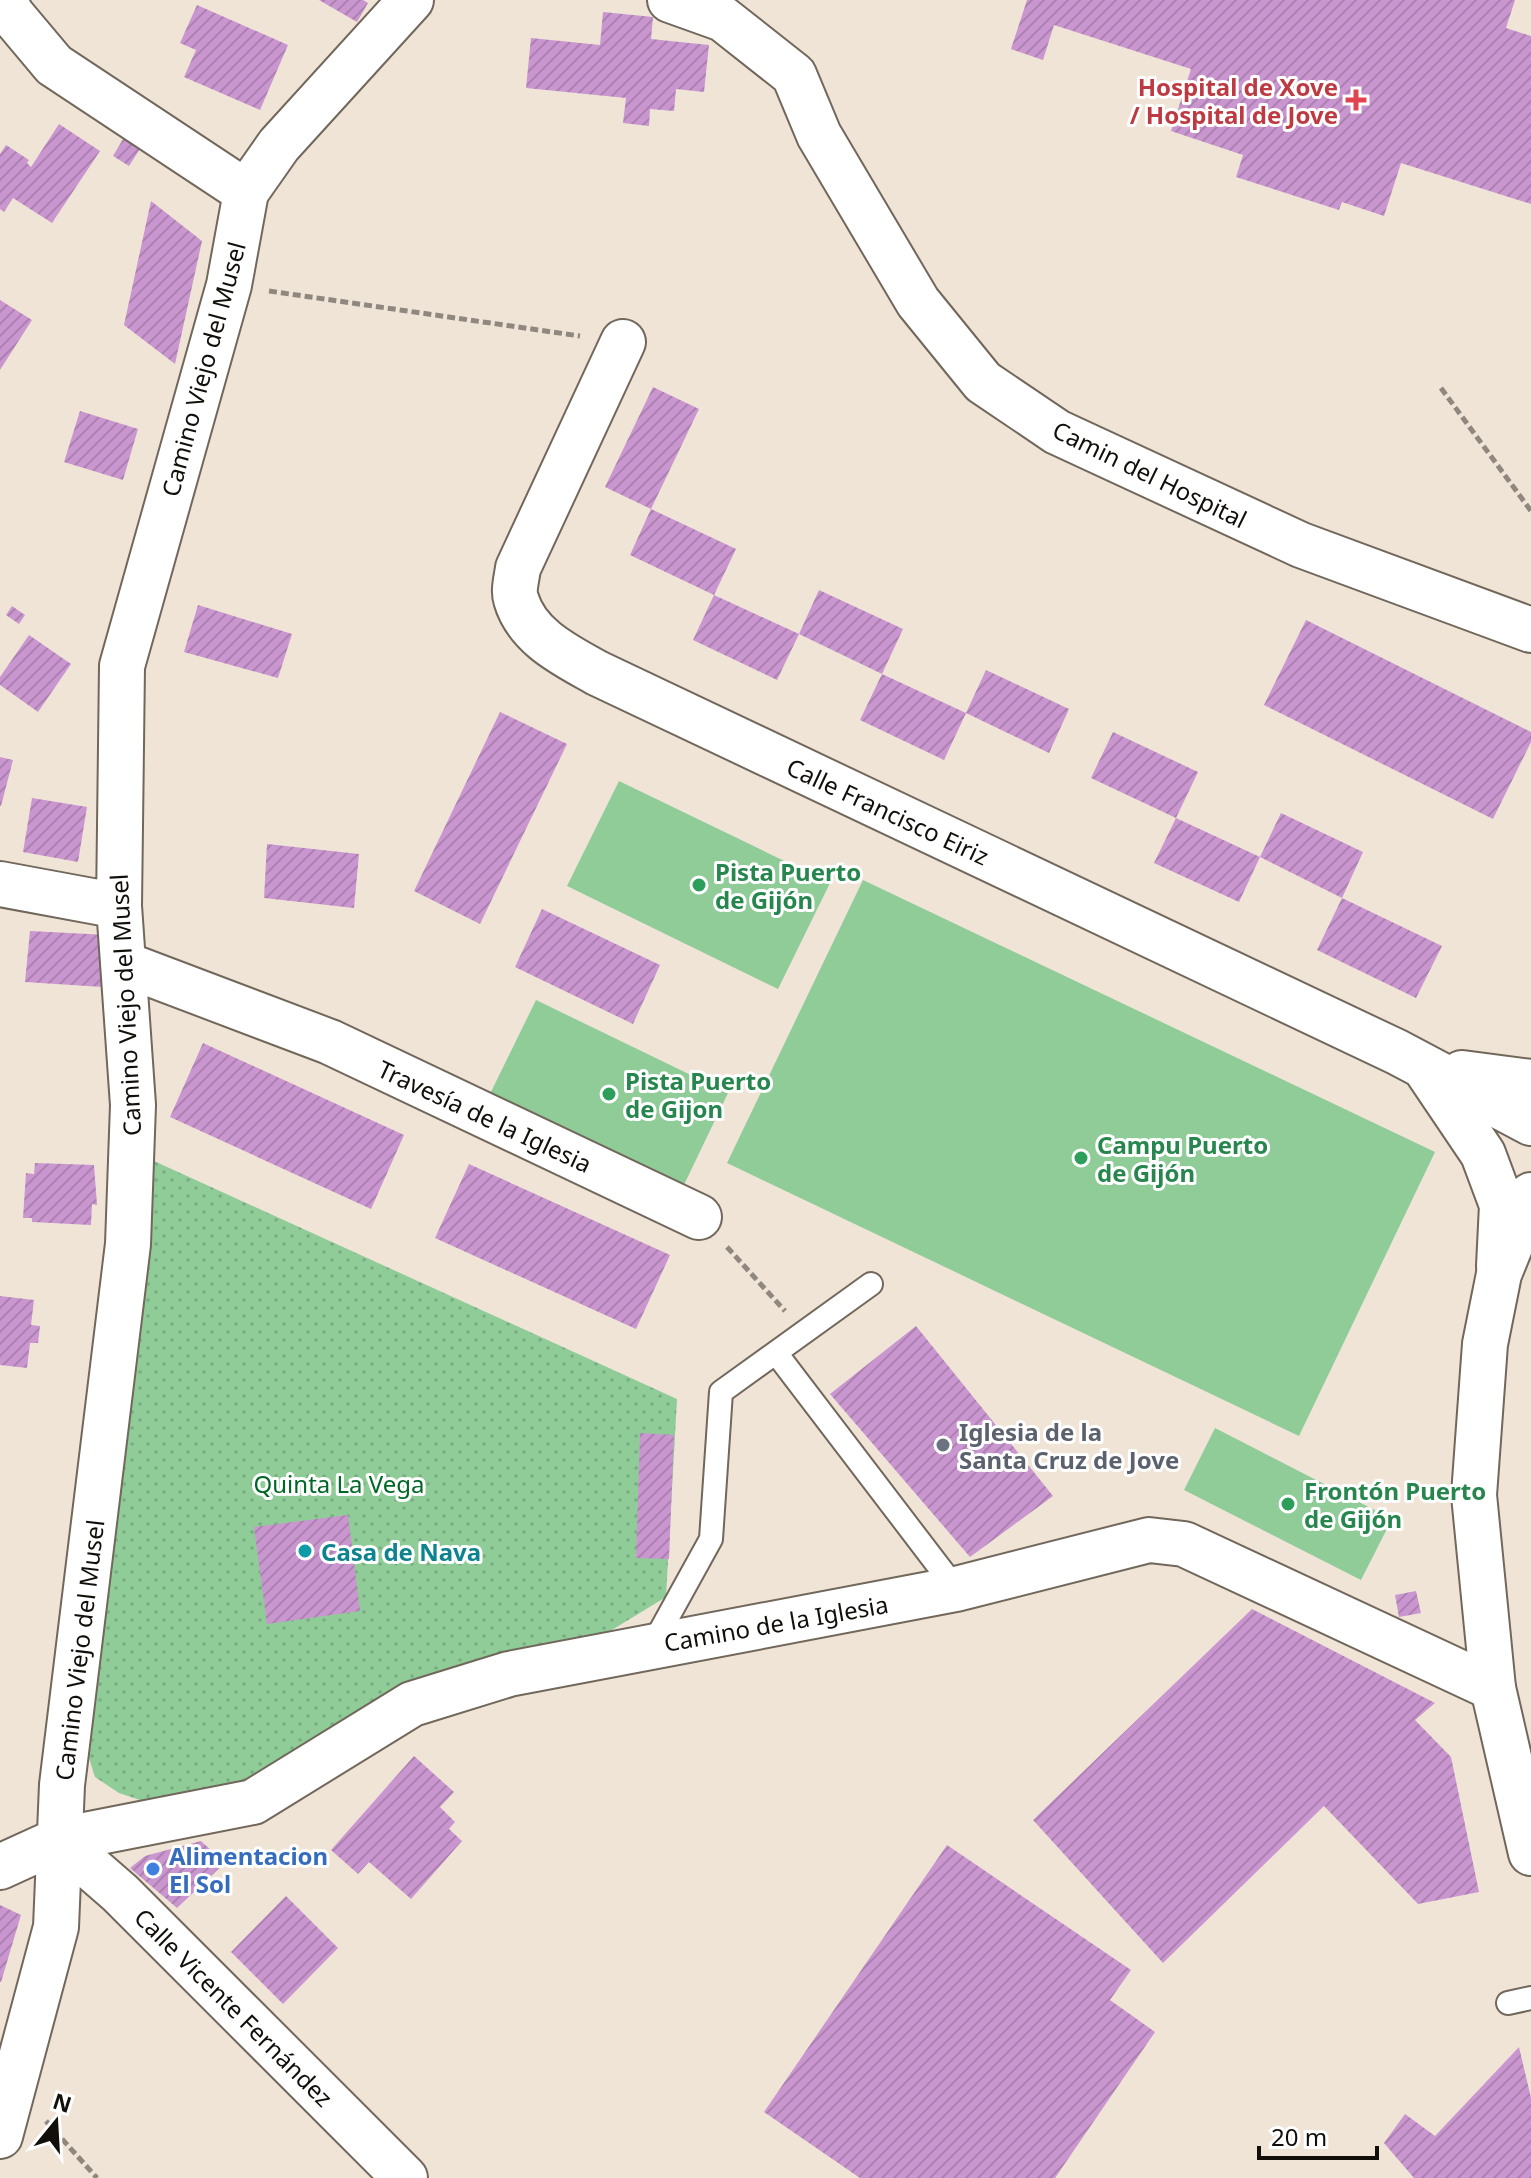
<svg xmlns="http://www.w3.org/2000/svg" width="1531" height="2178" viewBox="0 0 1531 2178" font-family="'Noto Sans',sans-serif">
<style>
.park{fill:url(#park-dots)}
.pitch{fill:#8fcc98}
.building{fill:url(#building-hatch)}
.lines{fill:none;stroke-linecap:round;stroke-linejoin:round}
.lane-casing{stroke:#71675b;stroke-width:26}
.street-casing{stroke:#71675b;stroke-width:48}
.secondary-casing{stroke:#71675b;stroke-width:48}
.path{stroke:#90887e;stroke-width:5;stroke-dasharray:8 4;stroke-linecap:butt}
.lane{stroke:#fff;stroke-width:22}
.street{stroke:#fff;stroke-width:44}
.secondary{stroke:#fff;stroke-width:44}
.health-dot{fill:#e0444e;stroke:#fff;stroke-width:3}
.leisure-dot{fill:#2e9e5b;stroke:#fff;stroke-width:3}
.worship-dot{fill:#6b7280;stroke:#fff;stroke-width:3}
.culture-dot{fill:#0f9aa8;stroke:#fff;stroke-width:3}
.shop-dot{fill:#3f7fe0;stroke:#fff;stroke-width:3}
.labels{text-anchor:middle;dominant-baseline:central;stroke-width:6;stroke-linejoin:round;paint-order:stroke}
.health-label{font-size:24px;font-weight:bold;fill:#be3a42;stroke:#fff;text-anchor:end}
.street-label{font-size:24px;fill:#120f0a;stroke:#fff}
.leisure-label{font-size:24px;font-weight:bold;fill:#27864d;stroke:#fff;text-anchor:start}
.worship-label{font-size:24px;font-weight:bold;fill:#5b616d;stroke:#fff;text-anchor:start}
.park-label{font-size:24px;fill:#006726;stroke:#fff}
.culture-label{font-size:24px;font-weight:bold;fill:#0d838f;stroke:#fff;text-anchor:start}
.shop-label{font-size:24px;font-weight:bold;fill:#366cbe;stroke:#fff;text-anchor:start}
</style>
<defs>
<pattern id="park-dots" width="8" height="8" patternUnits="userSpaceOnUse" patternTransform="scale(2)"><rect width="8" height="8" fill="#8fcc98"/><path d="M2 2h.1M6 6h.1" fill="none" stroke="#7aae82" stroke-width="1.8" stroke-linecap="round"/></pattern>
<pattern id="building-hatch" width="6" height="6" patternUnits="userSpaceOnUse" patternTransform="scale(2)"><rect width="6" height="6" fill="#ca96d0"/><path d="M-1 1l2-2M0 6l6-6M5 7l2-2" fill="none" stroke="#ac80b1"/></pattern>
</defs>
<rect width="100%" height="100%" fill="#f0e4d7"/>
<path class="park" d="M 154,1161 L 677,1399 L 666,1597 L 602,1636 L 242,1790 L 146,1802 L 119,1793 L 95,1777 L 89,1758 L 150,1247 Z"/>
<path class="pitch" d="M 619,781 L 830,883 L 778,989 L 567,886 Z
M 863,880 L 1435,1152 L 1299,1436 L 727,1163 Z
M 536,1000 L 728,1093 L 682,1189 L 489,1096 Z
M 1215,1428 L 1392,1519 L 1361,1580 L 1184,1490 Z"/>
<path class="building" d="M 319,0 L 363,0 L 368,3 L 357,22 Z
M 1027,0 L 1515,0 L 1506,28 L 1531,36 L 1531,204 L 1401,163 L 1384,216 L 1342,202 L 1339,210 L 1236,177 L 1243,155 L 1171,131 L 1191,69 L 1054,25 L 1043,60 L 1011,49 Z
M 197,5 L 288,45 L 260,110 L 184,77 L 196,50 L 180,43 Z
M 603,12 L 653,17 L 651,39 L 709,45 L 704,92 L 676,89 L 674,111 L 650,109 L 649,126 L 623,123 L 626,98 L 526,88 L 531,38 L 600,45 Z
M 59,124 L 100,151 L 52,223 L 13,198 L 4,212 L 0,209 L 0,154 L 6,145 L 29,160 L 27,163 L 31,167 Z
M 126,134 L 143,144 L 129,166 L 113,156 Z
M 151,201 L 202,241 L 175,364 L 124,325 Z
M 0,300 L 32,320 L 0,370 Z
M 653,387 L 699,409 L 651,509 L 605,487 Z
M 80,411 L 138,429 L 123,480 L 64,462 Z
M 651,509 L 736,549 L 714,595 L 630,555 Z
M 819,590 L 903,629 L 882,674 L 799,634 Z
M 714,595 L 799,634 L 777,680 L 693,640 Z
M 198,605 L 292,634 L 278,678 L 184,652 Z
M 12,606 L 25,615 L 19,624 L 6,615 Z
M 1306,620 L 1531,732 L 1531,742 L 1493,819 L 1264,705 Z
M 29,635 L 71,664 L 38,712 L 0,685 L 0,677 Z
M 986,670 L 1069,709 L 1049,753 L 966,713 L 944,760 L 860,720 L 882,674 L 966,713 Z
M 500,712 L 567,744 L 480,924 L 414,891 Z
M 1113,732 L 1198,772 L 1176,818 L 1260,857 L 1281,813 L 1363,852 L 1342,898 L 1260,857 L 1239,902 L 1154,863 L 1176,818 L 1091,778 Z
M 0,757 L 13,760 L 1,806 L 0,806 Z
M 32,798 L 87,807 L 78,862 L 23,852 Z
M 267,844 L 359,854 L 354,908 L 264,898 Z
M 1342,898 L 1442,946 L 1416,998 L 1317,950 Z
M 542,909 L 660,965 L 633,1024 L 515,967 Z
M 30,931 L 108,935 L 103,987 L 25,982 Z
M 203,1043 L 404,1135 L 371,1209 L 170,1117 Z
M 35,1163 L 94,1165 L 97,1205 L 92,1204 L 91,1225 L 32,1222 L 32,1218 L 23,1218 L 26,1173 L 34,1174 Z
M 469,1164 L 670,1255 L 636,1329 L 435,1238 Z
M 0,1296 L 34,1300 L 31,1325 L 40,1326 L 38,1343 L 30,1343 L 27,1368 L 0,1365 Z
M 916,1326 L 1053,1496 L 970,1557 L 830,1394 Z
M 640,1433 L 674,1435 L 669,1559 L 636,1558 Z
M 348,1515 L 360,1611 L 267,1624 L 254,1527 Z
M 1416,1591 L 1421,1613 L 1399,1617 L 1395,1595 Z
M 1252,1609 L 1435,1703 L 1415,1720 L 1451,1757 L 1479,1892 L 1418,1904 L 1324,1806 L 1163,1963 L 1033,1820 Z
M 414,1756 L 454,1792 L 440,1807 L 455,1822 L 449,1829 L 462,1841 L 411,1899 L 369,1862 L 358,1874 L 331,1850 Z
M 201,1841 L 225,1863 L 177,1908 L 130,1868 L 145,1856 Z
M 947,1845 L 1131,1970 L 1110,2000 L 1155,2032 L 1055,2178 L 860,2178 L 764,2112 Z
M 286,1896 L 338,1948 L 283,2004 L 231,1952 Z
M 0,1905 L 21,1915 L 1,1982 L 0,1982 Z
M 1519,2047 L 1531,2098 L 1531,2178 L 1414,2178 L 1384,2143 L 1405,2114 L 1435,2136 Z"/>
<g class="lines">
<defs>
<path id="lane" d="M 776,1353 L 956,1589
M 653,1644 L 711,1539 L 721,1392 L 871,1284
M 1508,2003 L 1531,1998"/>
<path id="street" d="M 670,0 L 723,19 L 794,75 L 819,135 L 918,302 L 983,382 L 1057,432 L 1301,545 L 1531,630
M 246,192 L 279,145 L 411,0
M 623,342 L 518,568 C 517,577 513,590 516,599 C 527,637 565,655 597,673 L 1397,1052 L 1531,1123
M 0,884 L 119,906
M 124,964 L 330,1042 L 699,1217
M 1427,1071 L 1483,1154 L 1502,1205 L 1499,1266
M 1462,1073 L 1531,1082
M 59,1840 L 120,1893 L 405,2178
M 0,1867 L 59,1840 L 253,1802 L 412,1704 L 509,1674 L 956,1589 L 1149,1540 L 1184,1544 L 1493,1688
M 0,2136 L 56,1927 L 62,1785 L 128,1244 L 133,1105 L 119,906 L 122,666 L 229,285 L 246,192 L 54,65 L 12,15 L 4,0"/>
<path id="secondary" d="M 1531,1195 L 1499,1274 L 1485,1344 L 1474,1495 L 1493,1688 L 1531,1853"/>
</defs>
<use href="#lane" class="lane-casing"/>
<use href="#street" class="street-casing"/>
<use href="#secondary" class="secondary-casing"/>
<path class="path" d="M 269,291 L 580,336
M 1441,388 L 1531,511
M 727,1247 L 785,1311
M 46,2121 L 97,2178"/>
<use href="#lane" class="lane"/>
<use href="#street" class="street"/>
<use href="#secondary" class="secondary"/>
</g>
<path class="health-dot" d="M1352 88h8v8h8v8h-8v8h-8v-8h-8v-8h8z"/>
<g class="leisure-dot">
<circle cx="699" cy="885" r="8"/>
<circle cx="609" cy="1094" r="8"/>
<circle cx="1081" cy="1158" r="8"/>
<circle cx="1288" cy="1504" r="8"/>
</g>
<circle class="worship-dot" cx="943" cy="1445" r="8"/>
<circle class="culture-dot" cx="305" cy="1551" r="8"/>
<circle class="shop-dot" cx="153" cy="1869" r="8"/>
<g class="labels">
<g class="health-label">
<text x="1338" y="86">Hospital de Xove<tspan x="1338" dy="28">/ Hospital de Jove</tspan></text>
</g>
<g class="street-label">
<text transform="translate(203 369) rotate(-75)">Camino Viejo del Musel</text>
<text transform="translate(1150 474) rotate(26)">Camin del Hospital</text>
<text transform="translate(888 811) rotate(25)">Calle Francisco Eiriz</text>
<text transform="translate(125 1005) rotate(-93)">Camino Viejo del Musel</text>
<text transform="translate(485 1116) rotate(25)">Travesía de la Iglesia</text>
<text transform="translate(776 1623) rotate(-10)">Camino de la Iglesia</text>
<text transform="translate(79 1650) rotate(-83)">Camino Viejo del Musel</text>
<text transform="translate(234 2007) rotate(45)">Calle Vicente Fernández</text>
</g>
<g class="leisure-label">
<text x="715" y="871">Pista Puerto<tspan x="715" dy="28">de Gijón</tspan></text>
<text x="625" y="1080">Pista Puerto<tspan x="625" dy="28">de Gijon</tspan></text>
<text x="1097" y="1144">Campu Puerto<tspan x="1097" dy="28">de Gijón</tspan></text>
<text x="1304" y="1490">Frontón Puerto<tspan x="1304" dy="28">de Gijón</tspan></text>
</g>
<g class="worship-label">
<text x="959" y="1431">Iglesia de la<tspan x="959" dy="28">Santa Cruz de Jove</tspan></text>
</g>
<g class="park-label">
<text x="339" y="1483">Quinta La Vega</text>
</g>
<g class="culture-label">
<text x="321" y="1551">Casa de Nava</text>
</g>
<g class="shop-label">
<text x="169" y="1855">Alimentacion<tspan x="169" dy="28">El Sol</tspan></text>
</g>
</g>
<g transform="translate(56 2122) rotate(18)" stroke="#ffffff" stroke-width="6" paint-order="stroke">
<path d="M0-6L14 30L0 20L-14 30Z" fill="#120f0a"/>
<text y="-12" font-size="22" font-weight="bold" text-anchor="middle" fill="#120f0a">N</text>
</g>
<path d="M1259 2146v12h118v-12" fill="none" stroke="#120f0a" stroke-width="4"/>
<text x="1271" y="2146" font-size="24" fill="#120f0a" stroke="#ffffff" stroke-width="6" paint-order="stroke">20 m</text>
</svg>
